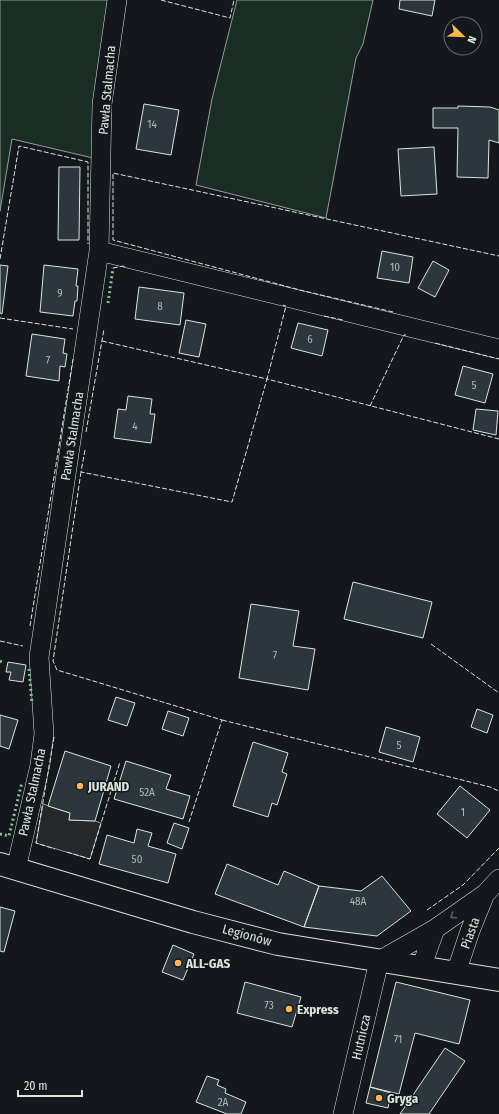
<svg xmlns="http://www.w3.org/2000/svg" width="499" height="1114" viewBox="0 0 499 1114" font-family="'Fira Sans Condensed',sans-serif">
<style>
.green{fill:#1a2d24;stroke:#939e99}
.parking{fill:#24282b;stroke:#939e99}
.building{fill:#2c363c;stroke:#d8e6dc}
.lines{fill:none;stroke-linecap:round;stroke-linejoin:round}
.street-casing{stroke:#d8e6dc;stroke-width:20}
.secondary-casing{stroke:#d8e6dc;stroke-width:24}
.street{stroke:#14181c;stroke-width:19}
.secondary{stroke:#14181c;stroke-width:22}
.hedge{stroke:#8ac095;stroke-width:3;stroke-dasharray:2 3;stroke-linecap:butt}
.fence{stroke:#d8e6dc;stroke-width:1;stroke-dasharray:5 2;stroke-linecap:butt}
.oneway{stroke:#59605f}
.poi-dot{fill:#ffb74d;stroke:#14181c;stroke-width:1.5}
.labels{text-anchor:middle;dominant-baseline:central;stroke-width:3;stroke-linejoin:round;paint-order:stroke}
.number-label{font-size:11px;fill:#adbab4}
.street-label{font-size:13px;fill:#d8e6dc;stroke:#14181c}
.poi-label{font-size:13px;font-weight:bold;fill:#d8e6dc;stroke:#14181c;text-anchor:start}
</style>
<rect width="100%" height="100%" fill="#14181c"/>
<path class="green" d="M 0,0 L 111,0 L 93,158 L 12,139 L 0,211 Z
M 237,0 L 373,0 L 363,44 L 356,58 L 326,218 L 196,185 L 212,99 Z"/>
<path class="parking" d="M 43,804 L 70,813 L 69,820 L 95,821 L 101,823 L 90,859 L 36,843 Z"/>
<path class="building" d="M 400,0 L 435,0 L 432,16 L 399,9 Z
M 144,104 L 179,110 L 171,155 L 136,149 Z
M 458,106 L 490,107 L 499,110 L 499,143 L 489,140 L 488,178 L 457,177 L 458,128 L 433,128 L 433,108 L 458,108 Z
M 434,147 L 437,194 L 401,196 L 398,149 Z
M 59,167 L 80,167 L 79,240 L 58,240 Z
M 382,251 L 413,257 L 409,283 L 377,278 Z
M 433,261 L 449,270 L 435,297 L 418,288 Z
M 0,265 L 8,266 L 2,314 L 0,313 Z
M 44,265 L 78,269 L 76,286 L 78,286 L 77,301 L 75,301 L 73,316 L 40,312 Z
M 139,287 L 184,293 L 180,325 L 135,319 Z
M 186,320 L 206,324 L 199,357 L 179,353 Z
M 298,323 L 328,330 L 322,356 L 291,348 Z
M 32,334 L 65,339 L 63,353 L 67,354 L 65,367 L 60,366 L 59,381 L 26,376 Z
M 463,366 L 493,374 L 485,403 L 455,395 Z
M 128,396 L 152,399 L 150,414 L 155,414 L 151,443 L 114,438 L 118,409 L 126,410 Z
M 476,409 L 498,411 L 496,435 L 473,430 Z
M 353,582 L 432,602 L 423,638 L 344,619 Z
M 251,604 L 299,611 L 293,646 L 315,649 L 308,690 L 239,678 Z
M 8,662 L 26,665 L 23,682 L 9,680 L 11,672 L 6,672 Z
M 116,697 L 135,703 L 127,726 L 108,720 Z
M 477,709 L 493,715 L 487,733 L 471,727 Z
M 168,711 L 189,718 L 183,736 L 162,729 Z
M 0,715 L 18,720 L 9,749 L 0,746 Z
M 386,727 L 420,737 L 413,762 L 379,752 Z
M 253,742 L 288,753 L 282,772 L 287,774 L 277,805 L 272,803 L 268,817 L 233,806 Z
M 65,751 L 111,766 L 95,821 L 69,820 L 70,813 L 48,806 Z
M 126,761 L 171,775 L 166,789 L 190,796 L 183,819 L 114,799 Z
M 460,786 L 490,810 L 467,838 L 437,814 Z
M 174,823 L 189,828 L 182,849 L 167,843 Z
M 137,829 L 152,833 L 148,846 L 176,854 L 168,883 L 99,864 L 107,835 L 134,843 Z
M 227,864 L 278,885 L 284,871 L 319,886 L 304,927 L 215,894 Z
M 382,876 L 411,911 L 377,936 L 304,927 L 319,886 L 361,891 Z
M 0,907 L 15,911 L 4,952 L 0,951 Z
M 173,945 L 194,954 L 183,980 L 162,972 Z
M 245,982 L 301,997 L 292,1027 L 237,1013 Z
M 396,982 L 470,1000 L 459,1044 L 415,1033 L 399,1094 L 370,1087 Z
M 445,1048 L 465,1061 L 429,1114 L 400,1114 Z
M 207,1076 L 219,1080 L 217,1085 L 226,1089 L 225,1093 L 246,1102 L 241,1114 L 227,1114 L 196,1102 Z
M 370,1087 L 391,1093 L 388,1108 L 366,1103 Z"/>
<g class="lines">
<defs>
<path id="street" d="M 99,251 L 499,349
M 16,869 L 40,765 L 44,734 L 39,657 L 99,251 L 102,104 L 117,0
M 421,968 L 435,929
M 456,973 L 470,931 L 485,894
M 343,1114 L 379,961 L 435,929 L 485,894 L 499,879"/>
<path id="secondary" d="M 0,864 L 193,922 L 278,944 L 499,980"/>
</defs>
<use href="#street" class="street-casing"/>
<use href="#secondary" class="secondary-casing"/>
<use href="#street" class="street"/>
<use href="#secondary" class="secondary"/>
<path class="hedge" d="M 108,303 L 113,268
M 0,661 L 2,662
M 29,669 L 32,704
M 0,834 L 9,836 L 22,782"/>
<path class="fence" d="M 161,0 L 230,18 L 234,0
M 0,259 L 19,146 L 88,162 L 88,244
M 113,268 L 123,266 L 126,267
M 393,312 L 300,290 L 113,240 L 113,173 L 499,256
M 324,316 L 343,320
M 0,318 L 73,329
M 102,341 L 267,379 L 286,306 L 283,305
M 435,343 L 499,359
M 370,406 L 404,335 L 406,335
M 86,432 L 104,329
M 85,450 L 81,472 L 232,502 L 267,379 L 499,439
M 81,472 L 53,661 L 57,670 L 222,720 L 189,822
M 30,626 L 73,359
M 0,641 L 23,646
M 431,644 L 499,693
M 222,720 L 490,787 L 499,791
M 54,737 L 36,843 L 55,849
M 67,852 L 90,859 L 120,762
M 427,910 L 463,885 L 499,848"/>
</g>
<defs><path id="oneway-chevron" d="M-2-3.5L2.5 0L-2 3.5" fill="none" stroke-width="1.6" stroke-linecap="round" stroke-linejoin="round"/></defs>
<use class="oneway" href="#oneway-chevron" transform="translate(453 916) rotate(146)"/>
<g class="poi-dot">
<circle cx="80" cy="786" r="4"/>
<circle cx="178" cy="963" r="4"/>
<circle cx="289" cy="1009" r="4"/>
<circle cx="379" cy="1098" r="4"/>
</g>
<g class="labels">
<g class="number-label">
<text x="152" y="124">14</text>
<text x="395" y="267">10</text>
<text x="60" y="293">9</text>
<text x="160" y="306">8</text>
<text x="310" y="339">6</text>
<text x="48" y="360">7</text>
<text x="474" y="385">5</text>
<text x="135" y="426">4</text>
<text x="275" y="655">7</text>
<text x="399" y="745">5</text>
<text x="147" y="792">52A</text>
<text x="463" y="812">1</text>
<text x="137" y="859">50</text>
<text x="358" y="901">48A</text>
<text x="269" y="1005">73</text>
<text x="398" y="1039">71</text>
<text x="223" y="1102">2A</text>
</g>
<g class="street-label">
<text transform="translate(107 90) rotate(-85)">Pawła Stalmacha</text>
<text transform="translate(72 436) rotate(-81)">Pawła Stalmacha</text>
<text transform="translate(32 792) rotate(-78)">Pawła Stalmacha</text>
<text transform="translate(470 933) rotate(-70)">Piasta</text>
<text transform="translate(247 935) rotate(15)">Legionów</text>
<text transform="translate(361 1037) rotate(-77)">Hutnicza</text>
</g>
<g class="poi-label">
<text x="88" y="786">JURAND</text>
<text x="186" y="963">ALL-GAS</text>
<text x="297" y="1009">Express</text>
<text x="387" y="1098">Gryga</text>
</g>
</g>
<g transform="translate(463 36) rotate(113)"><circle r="19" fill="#14181c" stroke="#626a69"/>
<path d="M0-3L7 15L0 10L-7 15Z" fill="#ffb74d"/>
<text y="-6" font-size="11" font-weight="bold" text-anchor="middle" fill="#d8e6dc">N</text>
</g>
<path d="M18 1090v6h64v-6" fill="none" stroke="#d8e6dc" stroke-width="2"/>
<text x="24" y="1090" font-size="12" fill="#d8e6dc" stroke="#14181c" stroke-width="3" paint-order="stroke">20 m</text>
</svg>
